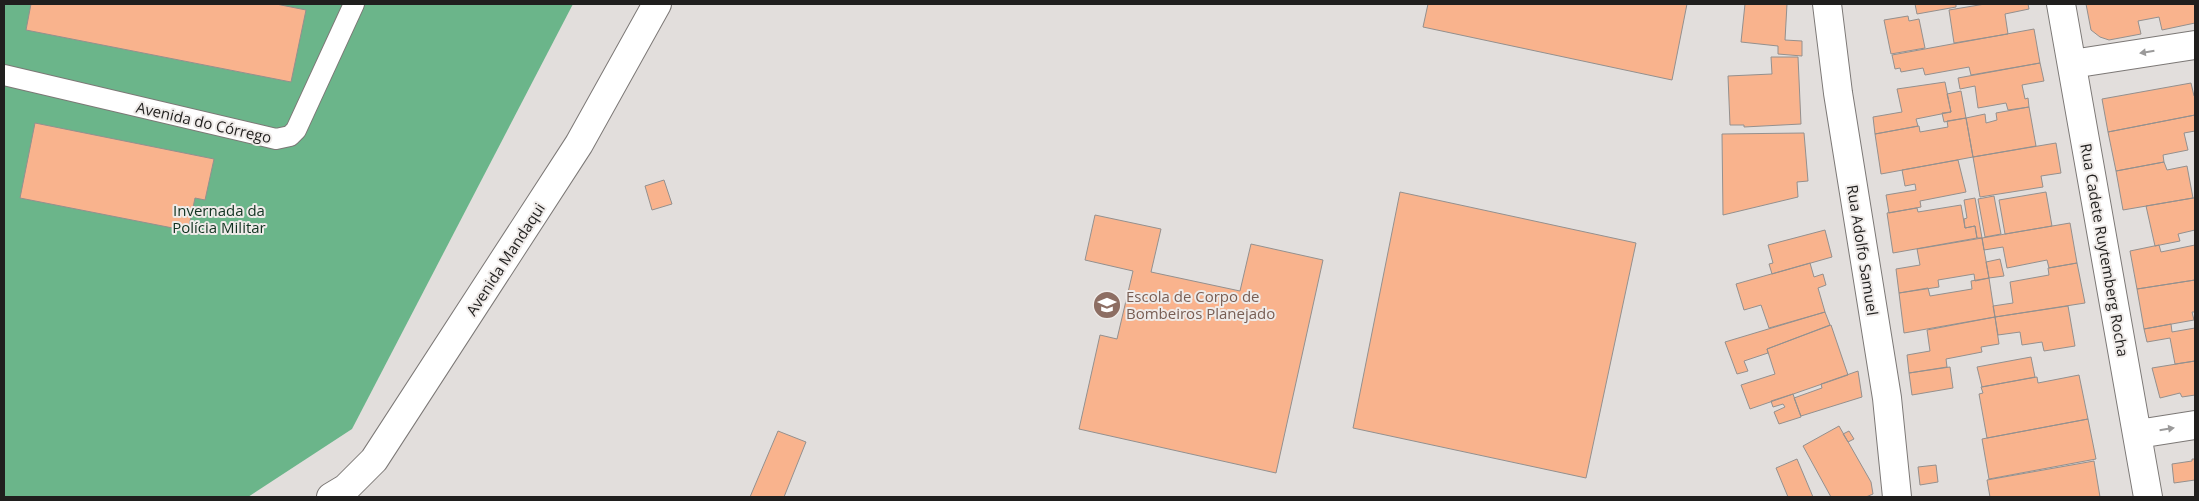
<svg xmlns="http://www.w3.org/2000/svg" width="2199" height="501" viewBox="0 0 2199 501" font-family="'Open Sans',sans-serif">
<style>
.forest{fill:#6bb58a}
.building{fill:#f9b38d;stroke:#94908e}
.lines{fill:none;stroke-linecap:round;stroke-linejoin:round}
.service-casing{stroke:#7c7876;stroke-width:22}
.minor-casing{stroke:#7c7876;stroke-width:30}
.service{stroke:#fff;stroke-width:20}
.minor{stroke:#fff;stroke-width:28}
.oneway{fill:#9b9a9a}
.labels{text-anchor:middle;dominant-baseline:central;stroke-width:4;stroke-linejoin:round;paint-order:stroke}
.street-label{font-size:15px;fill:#201f1e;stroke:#efebe9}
.park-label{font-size:15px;fill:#113220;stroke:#efebe9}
.education-label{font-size:15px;fill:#785e54;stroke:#efebe9;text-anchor:start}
</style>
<rect width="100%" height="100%" fill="#e2dedc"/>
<path class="forest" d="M 4,4 L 573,4 L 352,429 L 248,497 L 4,497 Z"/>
<path class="building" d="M 31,4 L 276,4 L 306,10 L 291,82 L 26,30 Z
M 1428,4 L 1687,4 L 1672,80 L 1423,27 Z
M 1745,4 L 1787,4 L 1785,40 L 1802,41 L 1802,56 L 1778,54 L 1778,46 L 1741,42 Z
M 1915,4 L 1956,4 L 1956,7 L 1917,14 Z
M 1985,4 L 2028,4 L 2029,9 L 2005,14 L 2008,34 L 1954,43 L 1949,10 Z
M 2086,4 L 2195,4 L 2195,23 L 2162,30 L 2159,17 L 2138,21 L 2141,34 L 2109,40 L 2100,37 L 2091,30 Z
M 1908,16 L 1909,21 L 1919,19 L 1925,48 L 1891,54 L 1884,20 Z
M 2034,29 L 2040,63 L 1971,75 L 1969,67 L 1925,75 L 1923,68 L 1901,72 L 1900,68 L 1895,69 L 1892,55 Z
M 1771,57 L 1798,57 L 1801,124 L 1744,127 L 1744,125 L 1730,125 L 1728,76 L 1772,74 Z
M 2040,63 L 2044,81 L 2022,85 L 2025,99 L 2028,98 L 2029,107 L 2008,110 L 2006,103 L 1978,108 L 1975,86 L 1960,89 L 1958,78 Z
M 1945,82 L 1951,112 L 1916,119 L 1918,126 L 1875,134 L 1873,117 L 1902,112 L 1897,89 Z
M 2191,83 L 2194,96 L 2195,96 L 2195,115 L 2108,132 L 2102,99 Z
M 1961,91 L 1966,118 L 1944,122 L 1942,113 L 1951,112 L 1947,94 Z
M 2029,107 L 2036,146 L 1973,157 L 1966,118 L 1985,114 L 1986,123 L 1997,120 L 1996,113 Z
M 2195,115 L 2195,131 L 2184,133 L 2188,150 L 2163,155 L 2164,162 L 2116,171 L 2108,132 Z
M 1966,118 L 1973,157 L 1881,174 L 1875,134 L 1919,126 L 1920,132 L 1948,127 L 1947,121 Z
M 35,123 L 214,159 L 205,200 L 195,198 L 188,231 L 20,198 Z
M 1804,133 L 1808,181 L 1797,182 L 1798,197 L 1723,215 L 1722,134 Z
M 2056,143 L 2061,173 L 2041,176 L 2043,187 L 1980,197 L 1973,157 Z
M 1958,160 L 1966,192 L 1920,201 L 1921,207 L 1889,213 L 1886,195 L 1916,190 L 1915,184 L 1905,186 L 1902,170 Z
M 2164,162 L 2167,170 L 2187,166 L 2193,198 L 2123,210 L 2116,171 Z
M 664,180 L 672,204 L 652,210 L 645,186 Z
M 1400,192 L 1636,243 L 1586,478 L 1353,428 Z
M 2046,192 L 2052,226 L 2005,234 L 1999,200 Z
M 1994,196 L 2001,234 L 1985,237 L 1978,199 Z
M 1975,198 L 1982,238 L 1977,238 L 1975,226 L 1965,228 L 1964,219 L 1967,218 L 1964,200 Z
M 2193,198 L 2195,198 L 2195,230 L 2178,234 L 2180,241 L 2155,246 L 2146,206 Z
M 1961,205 L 1965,228 L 1975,226 L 1977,238 L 1893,253 L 1887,213 L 1917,208 L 1918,212 Z
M 1095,215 L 1161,229 L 1151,272 L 1240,291 L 1251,244 L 1323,260 L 1276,473 L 1079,429 L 1100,335 L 1117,339 L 1133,271 L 1085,260 Z
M 2070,223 L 2077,263 L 2049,268 L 2047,260 L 2007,268 L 2003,247 L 1984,250 L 1982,238 Z
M 1825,230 L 1832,257 L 1772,274 L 1769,264 L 1773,263 L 1768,245 Z
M 1982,238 L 1989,278 L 1975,281 L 1974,274 L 1938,280 L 1939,287 L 1899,293 L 1896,269 L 1920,265 L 1917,249 Z
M 2159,245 L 2161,252 L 2195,245 L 2195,280 L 2137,289 L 2130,251 Z
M 2000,259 L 2004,276 L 1989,278 L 1986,262 Z
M 1810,263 L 1814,277 L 1823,274 L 1826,285 L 1818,288 L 1825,312 L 1769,328 L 1761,305 L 1744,310 L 1736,284 Z
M 2077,263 L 2085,303 L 1995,317 L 1993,306 L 2013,303 L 2010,282 L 2049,275 L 2048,268 Z
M 1989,278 L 1995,317 L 1904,333 L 1899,293 L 1928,288 L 1930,296 L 1972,289 L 1971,281 Z
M 2195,280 L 2195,312 L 2192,312 L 2194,320 L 2144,329 L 2137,289 Z
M 2068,306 L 2075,346 L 2044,351 L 2042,342 L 2022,345 L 2020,332 L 1998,335 L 1995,317 Z
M 1825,312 L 1830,325 L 1767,349 L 1768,353 L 1744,361 L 1748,371 L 1737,374 L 1725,342 Z
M 1995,317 L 1999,344 L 1981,347 L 1982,352 L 1946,359 L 1947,367 L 1909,373 L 1907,355 L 1930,351 L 1927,330 Z
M 2171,324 L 2172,332 L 2195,328 L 2195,361 L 2175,364 L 2170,338 L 2147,342 L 2144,329 Z
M 1831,325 L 1848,375 L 1750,409 L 1741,385 L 1775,374 L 1767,349 Z
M 2031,357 L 2035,377 L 1982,387 L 1977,367 Z
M 2195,361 L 2195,395 L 2182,397 L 2180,393 L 2160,398 L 2152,368 Z
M 1950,367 L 1953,388 L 1912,395 L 1909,373 Z
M 1858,371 L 1862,397 L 1801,416 L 1794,398 L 1822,388 L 1821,384 Z
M 2079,375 L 2088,419 L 1987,438 L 1979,394 L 1983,393 L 1981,387 L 2037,377 L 2038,383 Z
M 1793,394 L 1801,417 L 1779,424 L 1774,412 L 1785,407 L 1783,404 L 1773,407 L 1771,401 Z
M 2088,419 L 2096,459 L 1989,479 L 1982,439 Z
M 1839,426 L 1871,482 L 1873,494 L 1866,497 L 1831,497 L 1803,446 Z
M 778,431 L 806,442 L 784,497 L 750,497 Z
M 1849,431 L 1854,439 L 1848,442 L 1843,434 Z
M 1797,459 L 1813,497 L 1788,497 L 1776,468 Z
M 2192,459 L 2195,459 L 2195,480 L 2174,483 L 2172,464 L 2192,461 Z
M 2094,461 L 2100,497 L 1990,497 L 1987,480 Z
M 1936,465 L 1938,482 L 1920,485 L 1918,467 Z"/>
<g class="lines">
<defs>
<path id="service" d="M 4,75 L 276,139 L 290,136 L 296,130 L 354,4"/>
<path id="minor" d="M 1827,4 L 1838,93 L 1887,398 L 1897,497
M 2061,4 L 2148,497
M 2072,64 L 2195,45
M 2138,434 L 2195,425
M 331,497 L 346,488 L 374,460 L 579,144 L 657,4"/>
</defs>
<use href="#service" class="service-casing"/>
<use href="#minor" class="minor-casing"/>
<use href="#service" class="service"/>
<use href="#minor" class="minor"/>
</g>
<defs><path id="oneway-solid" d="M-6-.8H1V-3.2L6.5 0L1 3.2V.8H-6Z" transform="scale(1.25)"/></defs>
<g class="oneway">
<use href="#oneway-solid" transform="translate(2147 52) rotate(171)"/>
<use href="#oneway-solid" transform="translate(2167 429) rotate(-9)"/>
</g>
<defs>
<symbol id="school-disc" viewBox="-11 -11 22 22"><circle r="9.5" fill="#8d6e63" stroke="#efebe9"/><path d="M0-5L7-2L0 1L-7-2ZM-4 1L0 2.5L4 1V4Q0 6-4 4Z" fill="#fff"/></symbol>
</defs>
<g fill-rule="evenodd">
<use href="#school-disc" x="1091" y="289" width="32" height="32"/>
</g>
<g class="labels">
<g class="street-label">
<text transform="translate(204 122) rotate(13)">Avenida do Córrego</text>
<text transform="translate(1863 250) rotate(81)">Rua Adolfo Samuel</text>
<text transform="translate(2105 250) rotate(80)">Rua Cadete Ruytemberg Rocha</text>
<text transform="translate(505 259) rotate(-57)">Avenida Mandaqui</text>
</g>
<g class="park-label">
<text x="219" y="210">Invernada da<tspan x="219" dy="17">Polícia Militar</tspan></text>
</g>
<g class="education-label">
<text x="1126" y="296">Escola de Corpo de<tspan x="1126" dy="17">Bombeiros Planejado</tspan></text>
</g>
</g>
<rect width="2199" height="501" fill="none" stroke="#201f1e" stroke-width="10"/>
</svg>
